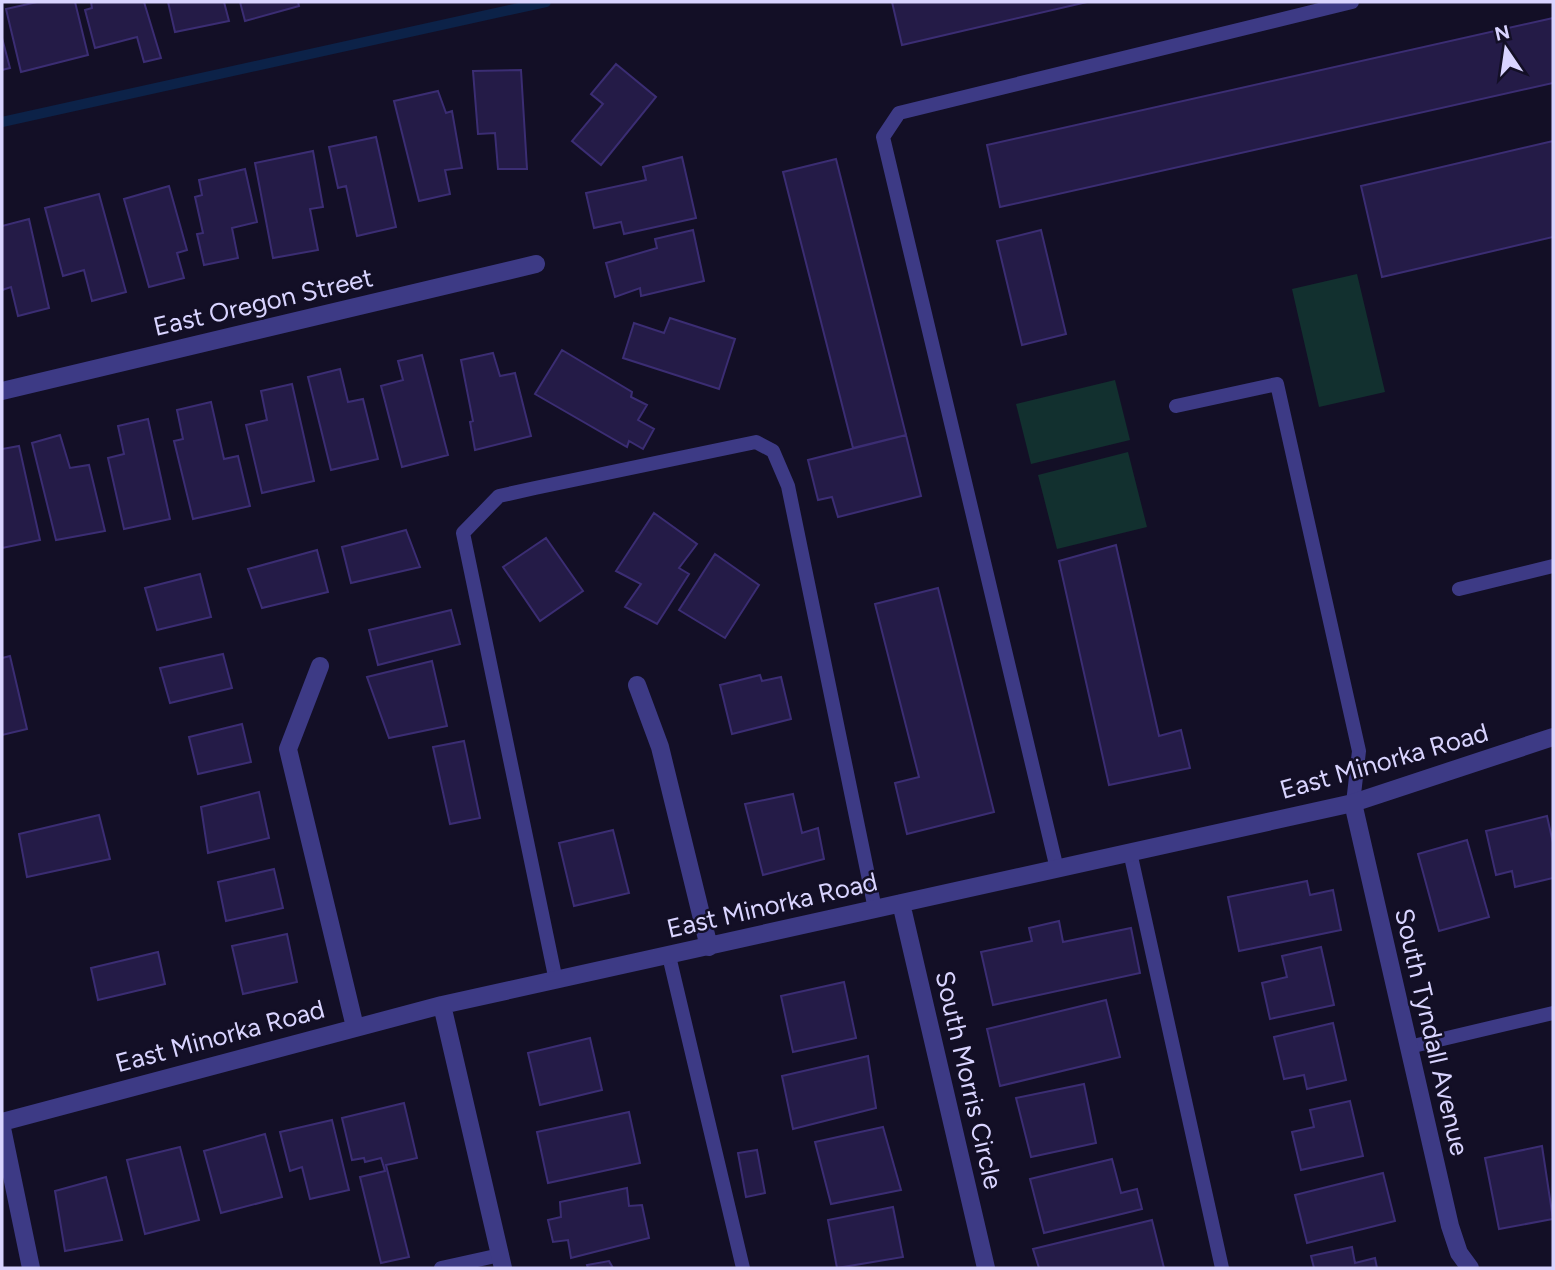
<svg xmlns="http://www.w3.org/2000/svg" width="1555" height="1270" viewBox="0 0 1555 1270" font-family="Figtree,sans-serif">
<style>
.green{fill:#12302f}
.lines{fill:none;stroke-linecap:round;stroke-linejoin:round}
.stream{stroke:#0c2248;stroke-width:10}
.building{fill:#241b47;stroke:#3b2d73;stroke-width:2}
.lane{stroke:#3d3a85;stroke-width:14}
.street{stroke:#3d3a85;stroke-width:18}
.labels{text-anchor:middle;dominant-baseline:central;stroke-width:5;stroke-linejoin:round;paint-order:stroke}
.street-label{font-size:26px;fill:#d9d4ff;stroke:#130f26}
</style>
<rect width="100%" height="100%" fill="#130f26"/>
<path class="green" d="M 1357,274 L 1385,392 L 1319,407 L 1292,289 Z
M 1115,380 L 1130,440 L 1031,464 L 1016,404 Z
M 1128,452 L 1147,527 L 1057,549 L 1038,475 Z"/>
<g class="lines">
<path class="stream" d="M 2,122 L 546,2"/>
</g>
<path class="building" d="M 37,2 L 75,2 L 88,55 L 21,72 L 6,9 Z
M 91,2 L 144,2 L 161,58 L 144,62 L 137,37 L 95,48 L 85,10 L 92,8 Z
M 168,2 L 224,2 L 229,21 L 175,32 Z
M 240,2 L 298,2 L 299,6 L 245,21 Z
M 892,2 L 1087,2 L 902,45 Z
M 1553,18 L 1553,83 L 1000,207 L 987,145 Z
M 2,38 L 10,68 L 2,70 Z
M 616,64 L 656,97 L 601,165 L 572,141 L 603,104 L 591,94 Z
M 521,70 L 527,169 L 498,169 L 495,133 L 478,134 L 473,71 Z
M 438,91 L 446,113 L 452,111 L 462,168 L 445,170 L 450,194 L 419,201 L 394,101 Z
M 376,137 L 396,227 L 357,236 L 346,186 L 338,188 L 329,147 Z
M 1553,141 L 1553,237 L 1382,277 L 1361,186 Z
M 313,151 L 323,207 L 310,209 L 318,250 L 273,258 L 255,163 Z
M 682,157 L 696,218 L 624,234 L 621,222 L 594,228 L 586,193 L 646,180 L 643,167 Z
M 836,159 L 906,435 L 853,448 L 783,172 Z
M 245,169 L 257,222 L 232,228 L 238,258 L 204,265 L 197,234 L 203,233 L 195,197 L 202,195 L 199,180 Z
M 169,186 L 187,250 L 177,253 L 184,278 L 149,287 L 124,199 Z
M 99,194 L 126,292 L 92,301 L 84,270 L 63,276 L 45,208 Z
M 29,219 L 49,308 L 18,316 L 11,287 L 2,290 L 2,226 Z
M 693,230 L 704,281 L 641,296 L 640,288 L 615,297 L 606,263 L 657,248 L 655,239 Z
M 1041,230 L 1066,334 L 1022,345 L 997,241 Z
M 670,318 L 735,339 L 719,389 L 623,358 L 634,323 L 664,333 Z
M 562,350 L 632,392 L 631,397 L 647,405 L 638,420 L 654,429 L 643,449 L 629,441 L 627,447 L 535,394 Z
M 493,353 L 500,376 L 515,373 L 531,436 L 475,450 L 470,422 L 473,421 L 461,360 Z
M 422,355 L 448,455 L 402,467 L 381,386 L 403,380 L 398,361 Z
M 340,369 L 348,402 L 363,399 L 378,459 L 331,470 L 308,377 Z
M 292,384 L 314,481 L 262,493 L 246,425 L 267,420 L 261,391 Z
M 211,402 L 224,459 L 238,456 L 250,506 L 193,519 L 174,441 L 183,439 L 177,410 Z
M 148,419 L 170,519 L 124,529 L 108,458 L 124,454 L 118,426 Z
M 60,435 L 70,468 L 89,465 L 105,531 L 56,540 L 32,443 Z
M 906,435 L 921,496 L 838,517 L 832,497 L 818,500 L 808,460 Z
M 19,446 L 40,540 L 2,548 L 2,449 Z
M 654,513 L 697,544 L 679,568 L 689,574 L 657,624 L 625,607 L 641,584 L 616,571 Z
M 406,530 L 420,567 L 351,583 L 342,547 Z
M 546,538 L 583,591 L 540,621 L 503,567 Z
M 1116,545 L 1159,736 L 1181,730 L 1190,768 L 1109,785 L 1059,561 Z
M 317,550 L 328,592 L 262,608 L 248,569 Z
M 715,554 L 759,585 L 725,638 L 679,610 Z
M 200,574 L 211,617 L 157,630 L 145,588 Z
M 938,588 L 994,812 L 907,834 L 895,783 L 919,777 L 875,604 Z
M 451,610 L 460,644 L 378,665 L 369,630 Z
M 223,654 L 232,688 L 170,703 L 160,668 Z
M 10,656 L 27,729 L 2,735 L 2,658 Z
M 432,661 L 447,726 L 389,738 L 367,677 Z
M 760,675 L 762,681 L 781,677 L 791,719 L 732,734 L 720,685 Z
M 242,724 L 251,762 L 198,774 L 189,737 Z
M 464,741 L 480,818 L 450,824 L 433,747 Z
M 259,792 L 269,838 L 208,853 L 201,807 Z
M 793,794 L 802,833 L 818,828 L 824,859 L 763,875 L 745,804 Z
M 99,815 L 110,859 L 27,877 L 19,834 Z
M 1547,816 L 1553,843 L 1553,878 L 1515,887 L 1512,871 L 1496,875 L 1486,831 Z
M 613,830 L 629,893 L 574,906 L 559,843 Z
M 1467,840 L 1489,917 L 1439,931 L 1418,854 Z
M 274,869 L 283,908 L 226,921 L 218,882 Z
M 1307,881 L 1310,895 L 1333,890 L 1341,930 L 1239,951 L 1228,897 Z
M 1059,921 L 1063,942 L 1131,928 L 1140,973 L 993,1005 L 981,952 L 1032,941 L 1029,928 Z
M 287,934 L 297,982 L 243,994 L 232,946 Z
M 1321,947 L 1334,1005 L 1270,1019 L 1262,983 L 1287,977 L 1282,956 Z
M 158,952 L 165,984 L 98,1000 L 91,968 Z
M 844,982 L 856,1038 L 793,1052 L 781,996 Z
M 1106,1000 L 1120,1057 L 1000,1086 L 987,1029 Z
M 1333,1023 L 1346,1080 L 1307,1089 L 1304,1075 L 1284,1079 L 1274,1037 Z
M 590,1038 L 602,1090 L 540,1105 L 528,1053 Z
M 868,1056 L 876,1108 L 793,1129 L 782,1076 Z
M 1084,1084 L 1096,1143 L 1031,1157 L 1016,1098 Z
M 1350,1101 L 1363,1156 L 1301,1170 L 1292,1132 L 1314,1127 L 1310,1110 Z
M 404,1103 L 417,1158 L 386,1165 L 409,1257 L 381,1263 L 360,1177 L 385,1171 L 381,1158 L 365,1162 L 364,1158 L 352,1160 L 342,1118 Z
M 629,1112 L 640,1163 L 548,1183 L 537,1132 Z
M 332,1120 L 349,1190 L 310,1199 L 302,1167 L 290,1171 L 280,1132 Z
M 883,1127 L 901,1190 L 831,1204 L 815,1142 Z
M 265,1134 L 282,1197 L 221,1213 L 204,1151 Z
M 1542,1146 L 1553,1219 L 1499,1229 L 1485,1158 Z
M 180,1147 L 199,1220 L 145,1234 L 127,1160 Z
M 757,1150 L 765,1193 L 746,1197 L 738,1153 Z
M 1112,1159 L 1121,1193 L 1137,1189 L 1142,1209 L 1044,1233 L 1030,1179 Z
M 1383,1173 L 1395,1221 L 1307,1243 L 1295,1195 Z
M 106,1177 L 122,1240 L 65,1251 L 55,1191 Z
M 627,1188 L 629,1206 L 642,1205 L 649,1238 L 571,1258 L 568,1240 L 553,1242 L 548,1220 L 561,1217 L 560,1202 Z
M 893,1207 L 903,1257 L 837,1268 L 828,1220 Z
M 1152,1220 L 1164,1268 L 1039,1268 L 1033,1249 Z
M 1352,1247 L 1355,1263 L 1375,1258 L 1377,1268 L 1314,1268 L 1311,1256 Z
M 609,1261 L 613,1268 L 588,1268 L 587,1265 Z"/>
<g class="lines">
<path class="lane" d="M 1176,406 L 1277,384 L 1359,751 L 1353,803
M 1459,589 L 1553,566
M 1130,852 L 1222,1268
M 1057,869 L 883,137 L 899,113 L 1352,2
M 669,956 L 743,1268
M 556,981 L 463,533 L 499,496 L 535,488 L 756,442 L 773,451 L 788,486 L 875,909
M 1409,1047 L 1553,1013
M 441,1268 L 500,1255"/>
<path class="street" d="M 2,391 L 536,264
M 320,666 L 288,749 L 355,1027
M 637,685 L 660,747 L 709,947
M 1353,803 L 1450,1226 L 1459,1253 L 1470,1268
M 901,903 L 986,1268
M 442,1005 L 503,1268
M 2,1122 L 442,1005 L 1353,803 L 1553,737
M 2,1128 L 31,1268"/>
</g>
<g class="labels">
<g class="street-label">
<text transform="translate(263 302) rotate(-13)">East Oregon Street</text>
<text transform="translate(1384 761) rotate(-16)">East Minorka Road</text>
<text transform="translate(772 905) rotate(-13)">East Minorka Road</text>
<text transform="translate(1432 1032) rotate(77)">South Tyndall Avenue</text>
<text transform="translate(220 1036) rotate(-15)">East Minorka Road</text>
<text transform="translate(969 1080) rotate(77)">South Morris Circle</text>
</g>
</g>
<rect width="1555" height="1270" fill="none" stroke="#d9d4ff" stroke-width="7"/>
<g transform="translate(1506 49) rotate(347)" stroke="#130f26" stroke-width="5" paint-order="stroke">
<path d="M0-5L12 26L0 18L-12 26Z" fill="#d9d4ff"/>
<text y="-10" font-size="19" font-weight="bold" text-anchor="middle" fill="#d9d4ff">N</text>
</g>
</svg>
